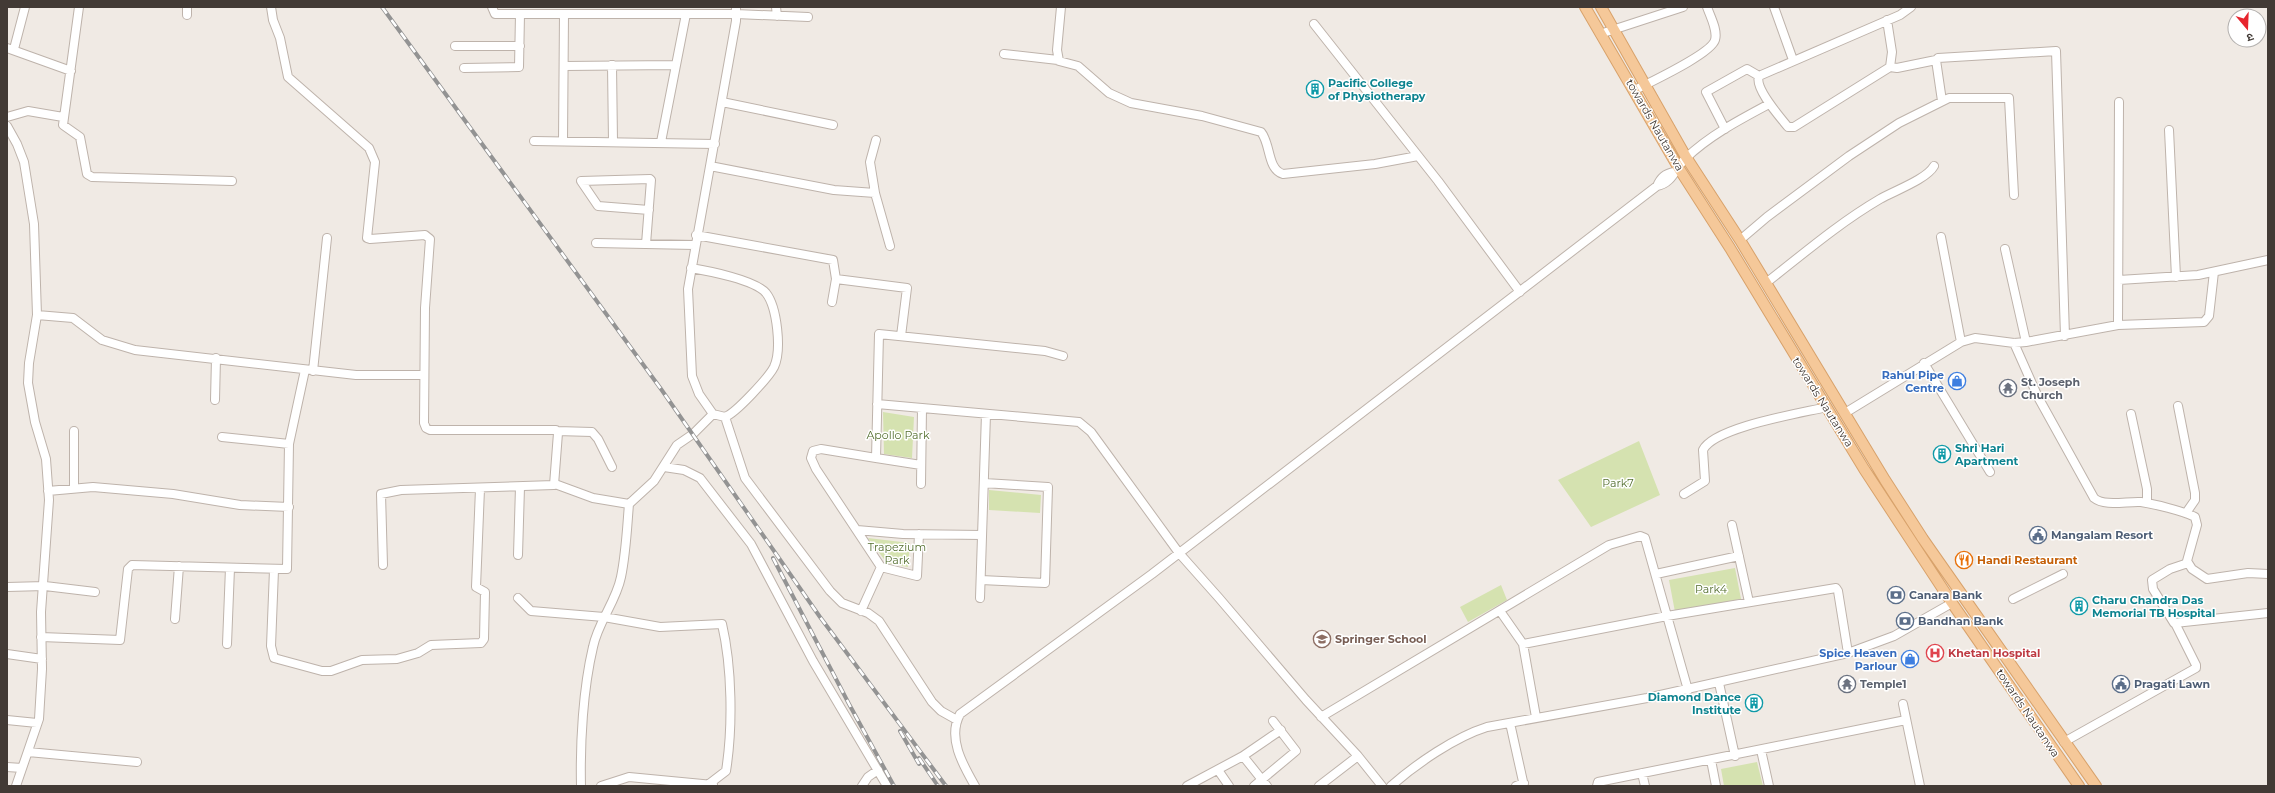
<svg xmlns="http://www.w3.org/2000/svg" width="2275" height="793" viewBox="0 0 2275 793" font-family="Montserrat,'Noto Sans Devanagari',sans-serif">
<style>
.green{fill:#d5e2b0}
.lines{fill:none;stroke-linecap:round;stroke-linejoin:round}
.minor-casing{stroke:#beb3ab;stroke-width:10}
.major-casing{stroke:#d8a26b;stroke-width:12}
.minor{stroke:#fff;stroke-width:8}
.major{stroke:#f5c899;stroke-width:10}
.rail-casing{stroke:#939393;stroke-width:4}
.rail{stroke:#fff;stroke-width:2.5;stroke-dasharray:8;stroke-linecap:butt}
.labels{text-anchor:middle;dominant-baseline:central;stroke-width:3;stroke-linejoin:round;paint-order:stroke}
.culture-label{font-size:11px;font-weight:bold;fill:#0d838f;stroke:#fff;text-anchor:start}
.street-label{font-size:11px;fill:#423a35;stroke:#fff}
.shop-label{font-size:11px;font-weight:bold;fill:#366cbe;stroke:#fff;text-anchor:end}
.worship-label{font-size:11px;font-weight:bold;fill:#5b616d;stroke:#fff;text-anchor:start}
.park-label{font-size:11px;fill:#536e2e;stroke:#fff}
.service-label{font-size:11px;font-weight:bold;fill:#4e5e75;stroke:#fff;text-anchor:start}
.food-label{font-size:11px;font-weight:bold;fill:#c56008;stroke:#fff;text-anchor:start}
.education-label{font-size:11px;font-weight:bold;fill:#785e54;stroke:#fff;text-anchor:start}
.health-label{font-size:11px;font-weight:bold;fill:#be3a42;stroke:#fff;text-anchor:start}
</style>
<rect width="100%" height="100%" fill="#f0eae4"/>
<path class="green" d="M 883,412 L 914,417 L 912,458 L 884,454 Z
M 1639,441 L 1660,495 L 1591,527 L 1558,480 Z
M 989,490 L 1041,495 L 1040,513 L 989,510 Z
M 868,538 L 910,543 L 908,567 L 887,563 Z
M 1735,568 L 1741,599 L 1675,612 L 1669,580 Z
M 1501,585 L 1507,600 L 1468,622 L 1460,607 Z
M 1757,762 L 1763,786 L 1724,786 L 1721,769 Z"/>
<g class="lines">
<defs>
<path id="minor" d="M 79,7 L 63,125 L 80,137 L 87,174 L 92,177 L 232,181
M 187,7 L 187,15
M 271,7 L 273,20 L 280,38 L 288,77 L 369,148 L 375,162 L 367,238 L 370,239 L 425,235 L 430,239 L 425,308 L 424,423 L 426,428 L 430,430 L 556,430 L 558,433 L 554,485 L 401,490 L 381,494 L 383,565
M 492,7 L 495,14 L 736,14 L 808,17
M 776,7 L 777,16
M 1061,7 L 1057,50 L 1059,61 L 1078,66 L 1109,93 L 1131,103 L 1202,116 L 1261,132 C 1271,144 1267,169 1283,174 L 1375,164 L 1418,156
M 1774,7 L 1793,60
M 1887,20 L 1892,52 L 1890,67 L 1794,127 L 1788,127 C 1780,117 1754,88 1759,76 L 1900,15 L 1911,7
M 1314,24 L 1438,181 L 1520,292
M 1600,34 L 1683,7
M 455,46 L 520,46
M 7,48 L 71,71
M 14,49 L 25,7
M 1004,54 L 1058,60
M 612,65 L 613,142
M 564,66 L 676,65
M 1890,67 L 1897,68 L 1936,60
M 464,68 L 519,67 L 520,14
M 1635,90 C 1650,82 1711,54 1715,40 C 1718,30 1710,16 1707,7
M 1942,101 L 1936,60 L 1938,58 L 2056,51 L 2065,336
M 722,102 L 833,125
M 7,117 L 28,111 L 63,117
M 7,126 L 17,144 L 24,162 L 34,224 L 37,315 L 29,363 L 28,383 L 35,422 L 46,459 L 49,500 L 41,612 L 42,669 L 39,719 L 16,786
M 1725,129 L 1706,92 L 1747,69 L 1759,76
M 2169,130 L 2176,277
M 534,141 L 715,144
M 563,141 L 564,14
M 661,142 L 686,14
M 710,166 L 834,190 L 875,193 L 890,246
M 1657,186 C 1661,177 1665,174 1674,172
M 875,193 L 870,162 L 876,140
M 696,235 L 833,260 L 836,279 L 907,288 L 901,336
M 1941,237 L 1961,342
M 1740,240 L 1767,217 L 1849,156 L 1899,123 L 1949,98 L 2009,98 L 2014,195
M 596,243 L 695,245
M 646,244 L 651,180 L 650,179 L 581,181 L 598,206 L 649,210
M 2005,249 L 2026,342
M 691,268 C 709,271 755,280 766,293 C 777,307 782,350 774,367 C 769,377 736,413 725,417 L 713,414
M 2119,280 L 2198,275 L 2268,260
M 1766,283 C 1803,254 1839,223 1880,199 C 1894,191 1927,179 1934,166
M 832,302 L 836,279
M 37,315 L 73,318 L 102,340 L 135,350 L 356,375 L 424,375
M 2118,325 L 2204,322 L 2209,316 L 2214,272
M 2014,343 L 2038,397 L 2094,498 C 2105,507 2127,501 2141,502 C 2154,504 2183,511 2195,517 L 2197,525 L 2187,561 L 2192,569 L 2207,579 L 2248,573 L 2268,574
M 1924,363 L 1990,472
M 313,371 L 327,238
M 215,400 L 216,358
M 877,404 L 1079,422 L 1091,432 L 1179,553 L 1219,598 L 1306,700 L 1358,756 L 1382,786
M 2178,406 L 2195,493 L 2195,500 L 2186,513
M 1845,413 L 1961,342 L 1975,338 L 2014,343 L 2026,342 L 2118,325 L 2119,102
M 2131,414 L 2147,489 L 2147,503
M 725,417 L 745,478 L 830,591 L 842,603 L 868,613 L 879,621 L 932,702 L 941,711 L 957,720
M 74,431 L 74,488
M 557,431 L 592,432 L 598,439 L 612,467
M 222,437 L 289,444
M 876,458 L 921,465
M 664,467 L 684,470 L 700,478 L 751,544 L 813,661 L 887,786
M 555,484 L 593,498 L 629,504
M 921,484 L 922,408
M 48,491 L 93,487 L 173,494 L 240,505 L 289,507
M 1684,494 L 1705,481 L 1703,450 C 1714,427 1802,413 1827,407
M 1732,525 L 1749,602
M 857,530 L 903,534 L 982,535
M 919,534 L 917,576 L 881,567 L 816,469 L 811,458 L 813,451 L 821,449 L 876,458 L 879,334 L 1045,351 L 1063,356
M 518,555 L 520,487
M 274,570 L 271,646 L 274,658 L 322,671 L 331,671 L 362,660 L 397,659 L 418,653 L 431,645 L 481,643 L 484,639 L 485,592 L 476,587 L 480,489
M 1656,574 L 1739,556
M 981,580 L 1045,583 L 1048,487 L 984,483
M 7,587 L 45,586 L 95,592
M 518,598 L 531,611 L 604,617 L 660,627 L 722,624 C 732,667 733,727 726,771 L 709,784
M 980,598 L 986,414
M 2013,599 L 2063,574
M 861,611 L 881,567
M 1500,611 L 1523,644 L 1536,717
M 175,619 L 179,566
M 2174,623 L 2153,589 L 2152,580 L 2170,569 L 2188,563
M 41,637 L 120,640 L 128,569 L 132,565 L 287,569 L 289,444 L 305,370
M 227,644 L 230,568
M 1523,644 L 1667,616 L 1836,588 L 1838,591 L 1848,653
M 7,654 L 42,659
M 1719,683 L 1735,756
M 1903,704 L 1920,786
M 1321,717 L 1609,545 L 1640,536 L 1645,538 L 1688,690
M 7,720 L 37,723
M 1510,723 L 1524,786
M 2064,742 L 2196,668 L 2196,665 L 2175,623 L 2268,613
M 1761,750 L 1769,786
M 28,752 L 137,762
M 1711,760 L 1716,786
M 7,767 L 22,768
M 1218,770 L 1229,786
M 1642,773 L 1645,786
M 581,786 C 580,743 583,689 593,647 C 598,622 616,602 621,577 C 626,553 627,528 629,504 L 654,481 L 677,445 L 693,434 L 713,414 L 699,394 L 692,376 L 688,289 L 736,21 L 736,7
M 601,786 L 629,777 L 713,785
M 862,786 L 868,777 L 878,770
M 975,786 C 963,765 947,738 960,714 L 1152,574 L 1657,186 C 1673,183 1675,168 1686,158 C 1710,135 1741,119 1769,104
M 1187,786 L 1243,756
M 1254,786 L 1296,751 L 1273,721
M 1267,786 L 1243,756 L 1281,730
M 1319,786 L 1358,756
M 1391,786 C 1416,764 1455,737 1487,727 L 1647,698 L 1848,653 L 1894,636 L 1952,603
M 1516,786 L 1524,783
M 1597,786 L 1598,782 L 1906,720"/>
<path id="major" d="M 1585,7 L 1678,167 L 1730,248 L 1864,469 L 1952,603 L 2079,786
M 1601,7 L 1686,157 L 1740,240 L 1885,480 L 1923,539 L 2096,786"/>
</defs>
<use href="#minor" class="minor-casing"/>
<use href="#major" class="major-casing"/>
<use href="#minor" class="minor"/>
<use href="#major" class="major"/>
<defs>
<path id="rail" d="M 382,7 L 661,389 L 820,617 L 946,786
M 773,558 L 849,704 L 894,786
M 900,731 L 919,764
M 919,758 L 938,786"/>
</defs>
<use href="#rail" class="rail-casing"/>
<use href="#rail" class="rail"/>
</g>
<defs>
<symbol id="building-ring" viewBox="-11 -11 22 22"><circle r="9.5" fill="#fff" stroke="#0f9aa8" stroke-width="1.5"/><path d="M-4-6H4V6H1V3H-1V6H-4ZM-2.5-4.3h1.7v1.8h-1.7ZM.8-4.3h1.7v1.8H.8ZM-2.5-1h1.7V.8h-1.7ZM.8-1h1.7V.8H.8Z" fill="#0f9aa8"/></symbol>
<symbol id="shop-ring" viewBox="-11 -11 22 22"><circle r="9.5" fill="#fff" stroke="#3f7fe0" stroke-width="1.5"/><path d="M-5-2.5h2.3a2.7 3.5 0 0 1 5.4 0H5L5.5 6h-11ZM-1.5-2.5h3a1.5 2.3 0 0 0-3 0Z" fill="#3f7fe0"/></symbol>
<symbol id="temple-ring" viewBox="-11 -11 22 22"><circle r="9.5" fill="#fff" stroke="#6b7280" stroke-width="1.5"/><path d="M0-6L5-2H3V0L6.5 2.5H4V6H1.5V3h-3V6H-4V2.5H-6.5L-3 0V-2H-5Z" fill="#6b7280"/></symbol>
<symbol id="civic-ring" viewBox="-11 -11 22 22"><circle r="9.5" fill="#fff" stroke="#5c6f8a" stroke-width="1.5"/><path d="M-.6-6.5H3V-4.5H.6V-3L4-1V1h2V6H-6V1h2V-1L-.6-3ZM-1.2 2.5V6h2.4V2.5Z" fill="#5c6f8a"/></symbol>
<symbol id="restaurant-ring" viewBox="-11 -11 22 22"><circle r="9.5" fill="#fff" stroke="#e8710a" stroke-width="1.5"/><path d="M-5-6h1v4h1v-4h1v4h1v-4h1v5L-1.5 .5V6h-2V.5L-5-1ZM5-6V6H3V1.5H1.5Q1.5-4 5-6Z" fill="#e8710a"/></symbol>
<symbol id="bank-ring" viewBox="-11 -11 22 22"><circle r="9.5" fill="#fff" stroke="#5c6f8a" stroke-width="1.5"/><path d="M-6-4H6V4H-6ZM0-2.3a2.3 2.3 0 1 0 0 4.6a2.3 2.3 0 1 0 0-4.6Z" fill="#5c6f8a"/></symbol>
<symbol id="school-ring" viewBox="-11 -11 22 22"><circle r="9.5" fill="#fff" stroke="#8d6e63" stroke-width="1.5"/><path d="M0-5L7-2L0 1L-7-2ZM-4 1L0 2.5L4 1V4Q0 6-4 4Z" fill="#8d6e63"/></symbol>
<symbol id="hospital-ring" viewBox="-11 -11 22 22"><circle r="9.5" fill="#fff" stroke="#e0444e" stroke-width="1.5"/><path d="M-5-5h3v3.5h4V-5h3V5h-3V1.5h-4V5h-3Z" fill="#e0444e"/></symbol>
</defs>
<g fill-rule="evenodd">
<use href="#building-ring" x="1305" y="79" width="20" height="20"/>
<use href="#shop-ring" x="1947" y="371" width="20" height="20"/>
<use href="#temple-ring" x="1998" y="378" width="20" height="20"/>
<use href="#building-ring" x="1932" y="444" width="20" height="20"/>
<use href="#civic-ring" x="2028" y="525" width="20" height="20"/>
<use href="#restaurant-ring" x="1954" y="550" width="20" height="20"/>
<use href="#bank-ring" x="1886" y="585" width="20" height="20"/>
<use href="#building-ring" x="2069" y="596" width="20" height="20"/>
<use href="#bank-ring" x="1895" y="611" width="20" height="20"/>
<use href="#school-ring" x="1312" y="629" width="20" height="20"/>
<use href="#hospital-ring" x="1925" y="643" width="20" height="20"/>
<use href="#shop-ring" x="1900" y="649" width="20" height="20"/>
<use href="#temple-ring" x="1837" y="674" width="20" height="20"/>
<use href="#civic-ring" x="2111" y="674" width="20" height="20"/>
<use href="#building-ring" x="1744" y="693" width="20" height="20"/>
</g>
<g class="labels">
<g class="culture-label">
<text x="1328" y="83">Pacific College<tspan x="1328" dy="13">of Physiotherapy</tspan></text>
<text x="1955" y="448">Shri Hari<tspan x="1955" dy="13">Apartment</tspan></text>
<text x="2092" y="600">Charu Chandra Das<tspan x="2092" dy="13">Memorial TB Hospital</tspan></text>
<text x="1741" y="697" text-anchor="end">Diamond Dance<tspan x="1741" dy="13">Institute</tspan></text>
</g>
<g class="street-label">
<text transform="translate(1655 125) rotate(60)">towards Nautanwa</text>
<text transform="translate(1823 402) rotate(58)">towards Nautanwa</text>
<text transform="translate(2028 713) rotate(56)">towards Nautanwa</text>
</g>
<g class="shop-label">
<text x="1944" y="375">Rahul Pipe<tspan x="1944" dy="13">Centre</tspan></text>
<text x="1897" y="653">Spice Heaven<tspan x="1897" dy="13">Parlour</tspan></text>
</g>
<g class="worship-label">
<text x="2021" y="382">St. Joseph<tspan x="2021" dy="13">Church</tspan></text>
<text x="1860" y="684">Temple1</text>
</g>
<g class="park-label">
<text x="898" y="435">Apollo Park</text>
<text x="1618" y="483">Park7</text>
<text x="897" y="547">Trapezium<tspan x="897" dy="13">Park</tspan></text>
<text x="1711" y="589">Park4</text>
</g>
<g class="service-label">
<text x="2051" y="535">Mangalam Resort</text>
<text x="1909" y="595">Canara Bank</text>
<text x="1918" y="621">Bandhan Bank</text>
<text x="2134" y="684">Pragati Lawn</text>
</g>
<g class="food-label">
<text x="1977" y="560">Handi Restaurant</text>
</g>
<g class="education-label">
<text x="1335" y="639">Springer School</text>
</g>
<g class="health-label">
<text x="1948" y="653">Khetan Hospital</text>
</g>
</g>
<rect width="2275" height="793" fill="none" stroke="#423a35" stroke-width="16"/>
<g transform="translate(2247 28) rotate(161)"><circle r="19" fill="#ffffff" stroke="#b3b0ae"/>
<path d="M0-3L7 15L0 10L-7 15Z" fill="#e7252e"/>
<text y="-6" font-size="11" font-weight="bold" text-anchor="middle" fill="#423a35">उ</text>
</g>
</svg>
